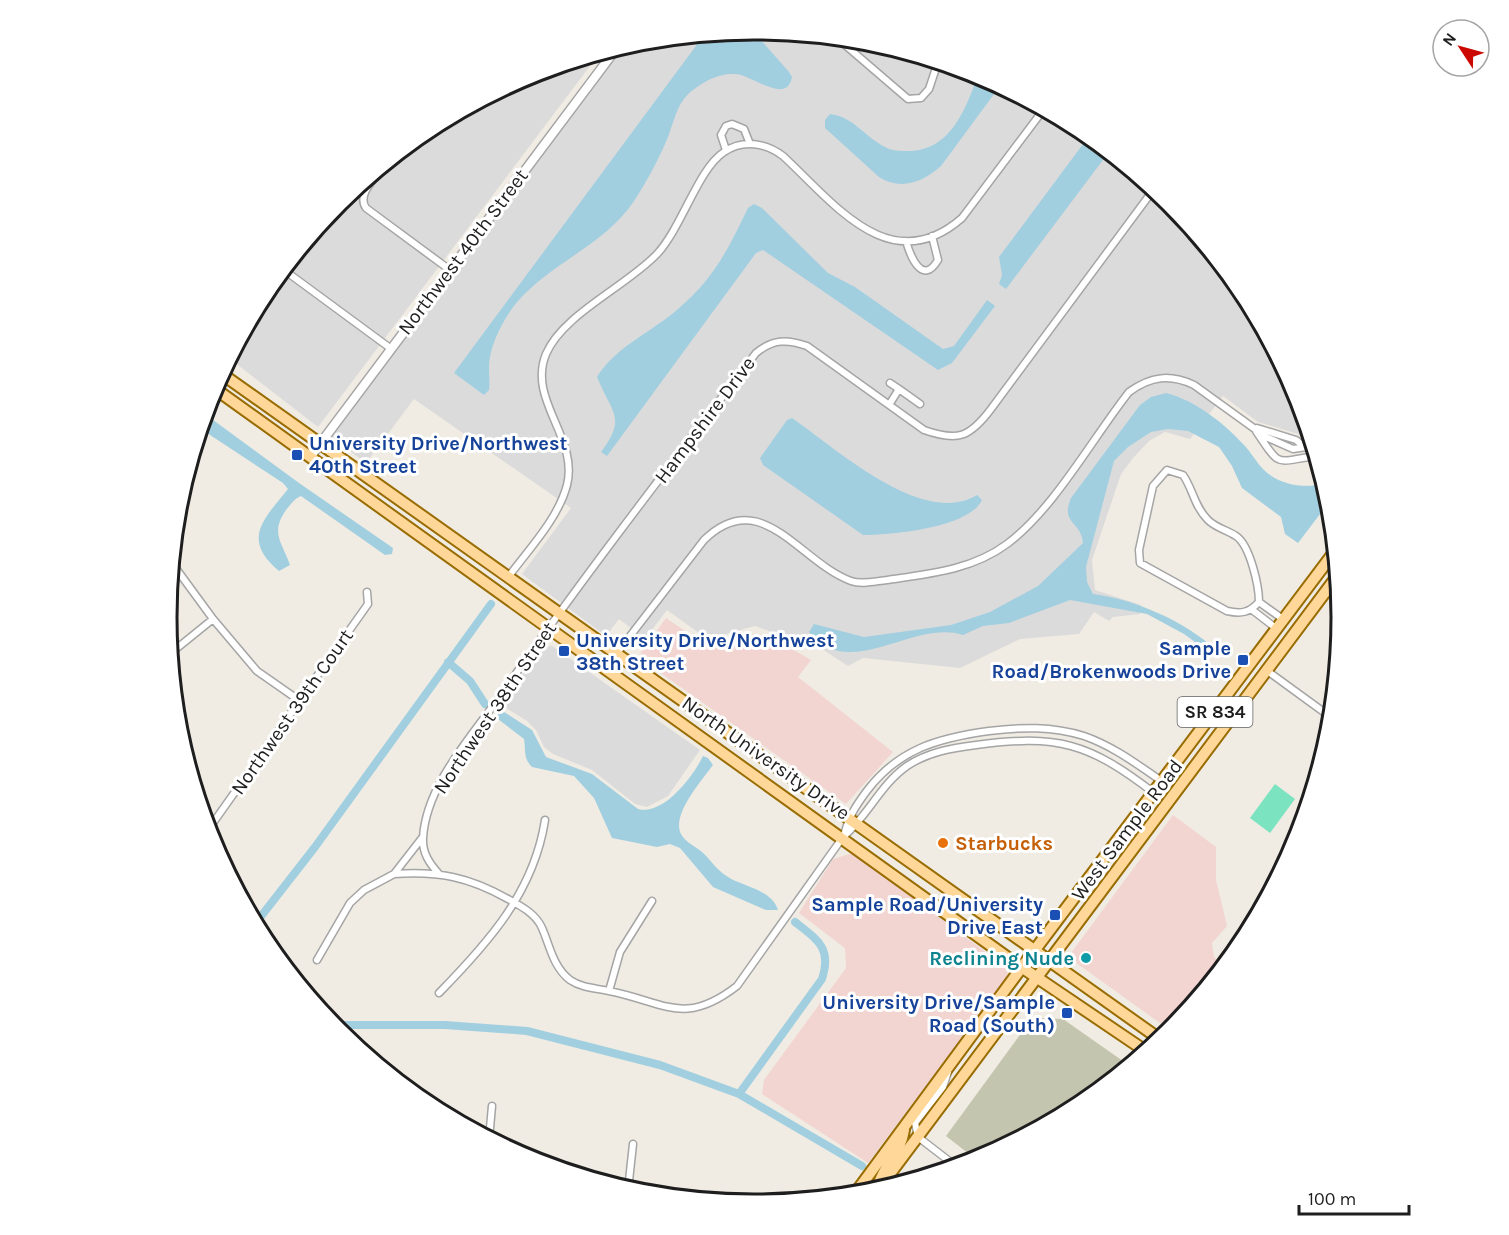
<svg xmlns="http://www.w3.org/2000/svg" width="1509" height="1235" viewBox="0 0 1509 1235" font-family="Karla,sans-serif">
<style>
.residential{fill:#dcdbdb}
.commercial{fill:#f2d4d1}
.construction{fill:#c4c5ae}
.pitch{fill:#7ce3c0}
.water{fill:#a1cfe0}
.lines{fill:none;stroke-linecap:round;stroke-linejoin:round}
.canal{stroke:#a1cfe0;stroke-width:8}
.minor-casing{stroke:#a5a5a5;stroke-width:9}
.tertiary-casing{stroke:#a5a5a5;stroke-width:11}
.primary-casing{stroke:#986c00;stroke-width:14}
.minor{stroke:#fff;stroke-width:6}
.tertiary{stroke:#fff;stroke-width:8}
.primary{stroke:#ffd899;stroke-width:10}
.transit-dot{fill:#1a4fb4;stroke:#fff;stroke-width:2}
.food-dot{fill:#e8710a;stroke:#fff;stroke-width:2}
.culture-dot{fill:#0f9aa8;stroke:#fff;stroke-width:2}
.labels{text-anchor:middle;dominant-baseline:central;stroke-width:6;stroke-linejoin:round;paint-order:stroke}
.shield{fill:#fff;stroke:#626262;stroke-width:1.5}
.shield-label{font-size:18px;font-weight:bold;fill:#1e1e1e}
.street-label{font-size:20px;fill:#1e1e1e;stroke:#fff}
.transit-label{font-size:20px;font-weight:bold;fill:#164399;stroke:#fff;text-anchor:end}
.food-label{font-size:20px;font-weight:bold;fill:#c56008;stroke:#fff;text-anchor:start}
.culture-label{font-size:20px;font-weight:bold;fill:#0d838f;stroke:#fff;text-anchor:end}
.rim{fill:none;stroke:#1e1e1e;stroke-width:3}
</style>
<rect width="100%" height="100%" fill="#f0ece3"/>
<path class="residential" d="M 754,30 L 869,41 L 980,75 L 1081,129 L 1170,202 L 1243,291 L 1297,393 L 1311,438 L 1258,422 L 1223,396 L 1190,439 L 1165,432 L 1149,441 L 1134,457 L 1121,474 L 1092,560 L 1095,590 L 1141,605 L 1140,614 L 1113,617 L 1109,621 L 1094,612 L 1079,634 L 1020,639 L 960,668 L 863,658 L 848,666 L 805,638 L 797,641 L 755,626 L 729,633 L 710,641 L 667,610 L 645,639 L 619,619 L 606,636 L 522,574 L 571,508 L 414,399 L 366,463 L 331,437 L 622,47 L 640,41 Z
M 599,54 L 318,427 L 230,359 L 266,291 L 339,202 L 428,129 L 530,75 Z
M 552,646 L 700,750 L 668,796 L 647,807 L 635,804 L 592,770 L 553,754 L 544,747 L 536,730 L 527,721 L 501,705 L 542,647 Z"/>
<path class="commercial" d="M 666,618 L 710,648 L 732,638 L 750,634 L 768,635 L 811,660 L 798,677 L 893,752 L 846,804 L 638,657 Z
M 1173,815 L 1216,847 L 1216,880 L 1227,926 L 1212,943 L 1214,957 L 1224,967 L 1171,1031 L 1068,957 Z
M 853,853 L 1007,968 L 1008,976 L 868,1163 L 762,1094 L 764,1080 L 846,968 L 845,948 L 799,913 L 833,859 Z"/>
<path class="construction" d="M 1037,1018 L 1063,1019 L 1130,1066 L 1081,1106 L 978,1161 L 946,1136 L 1025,1028 Z"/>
<path class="pitch" d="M 1275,784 L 1295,799 L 1270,833 L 1250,818 Z"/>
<path class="water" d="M 752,30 L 789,72 L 792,77 C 787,106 751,74 735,74 C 720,73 704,81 693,90 C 677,102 675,119 668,137 C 659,159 647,181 634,201 C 606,244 551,263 518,301 C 504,317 489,346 489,367 C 489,375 490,382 489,390 L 484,395 L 454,373 L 704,35 Z
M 978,75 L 1000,86 L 941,166 C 923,182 901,191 879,177 L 825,128 L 825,120 L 830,114 C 854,117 865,137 885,147 C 891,151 901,151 908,151 C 951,151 966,108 978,75 Z
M 1089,136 L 1109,152 L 1006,289 L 999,284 L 1002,275 L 999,257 Z
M 754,204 L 762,208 L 828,273 L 855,287 L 943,349 L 954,346 L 987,300 L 995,306 L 952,363 L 938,370 L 763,250 L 756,253 L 607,456 L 601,452 C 627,417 612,414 597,377 C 615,347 652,332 678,309 C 715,277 727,251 748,208 Z
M 1166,393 C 1194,400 1223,422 1243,444 C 1251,452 1256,462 1264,470 C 1281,486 1303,488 1325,484 L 1330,501 L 1298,543 L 1285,534 L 1281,517 L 1242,488 L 1232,466 L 1219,447 L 1188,431 L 1168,429 L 1151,432 L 1128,447 L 1114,461 L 1086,567 L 1087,582 L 1093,594 C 1134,599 1184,621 1215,649 L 1214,654 L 1203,653 L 1195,642 L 1184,634 L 1147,614 L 1070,600 L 1009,623 L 983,626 L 963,635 C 913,619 849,683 809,632 L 814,624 L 864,637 L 951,625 L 990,612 L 1038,586 L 1083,543 C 1081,521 1060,524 1071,498 L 1140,405 L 1151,397 Z
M 205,414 L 299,483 L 393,548 L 392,554 L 385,555 L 301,496 C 294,499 291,504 286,510 C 270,533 282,542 290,565 L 279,571 C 240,539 265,518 288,489 L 283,483 L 201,429 Z
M 792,418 C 837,449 923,528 977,495 L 982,500 C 969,528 891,535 863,535 L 763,465 L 760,458 L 787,420 Z
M 504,712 L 532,730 L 546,757 L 592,774 L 638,809 C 663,816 693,777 703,756 L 708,758 L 713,765 C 702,780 671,815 681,834 C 685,842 695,846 702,852 C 710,859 716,869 725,875 C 741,887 771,888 778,910 L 766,910 L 713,887 L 680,848 L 670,844 L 657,847 L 612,838 L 594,798 L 574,776 L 532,767 C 523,758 526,751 524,739 L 498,719 L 498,713 Z"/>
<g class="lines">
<path class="canal" d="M 448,662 L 470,681 L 485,704
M 255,924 L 315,847 L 491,604
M 333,1025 L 445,1025 L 527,1031 L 660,1065 L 739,1094 L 862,1166
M 739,1094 L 822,979 C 832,948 818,940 795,922"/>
<defs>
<path id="minor" d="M 837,38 L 908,99 L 921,98 L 929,89 L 938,62
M 726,150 L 721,135 L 726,126 L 732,124 L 744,129 L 750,144
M 384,165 C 377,177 356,194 366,208 L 450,270
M 906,241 C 910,255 922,287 938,260 L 932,236
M 284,270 L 390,348
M 890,383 L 899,389
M 889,405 L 899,389 L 920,404
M 1257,428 L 1296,440 L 1303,446
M 1256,431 C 1282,470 1275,461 1316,456
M 1167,470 L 1183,475 C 1193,489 1194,506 1208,520 C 1216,528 1227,530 1236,536 C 1250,545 1259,586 1259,602 C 1249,613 1241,614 1227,611 L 1140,563 L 1139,550 L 1153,486 Z
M 172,563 L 213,619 L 257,671 L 300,701
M 509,576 C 529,549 558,519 567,485 C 579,438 527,400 546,354 C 563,314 627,286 657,254 C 682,227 698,169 724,152 C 743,139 766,143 783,156 C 833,202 890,281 962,218 L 1044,109
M 1259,602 L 1284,620
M 1251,609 L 1277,629
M 171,653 L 213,619
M 617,653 L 704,540 C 761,484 799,562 851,581 C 862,585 876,581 887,580 C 929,574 972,570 1007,544 C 1054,509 1092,439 1129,392 C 1151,376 1170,374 1194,385 L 1266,437 L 1293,449 L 1313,446
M 1266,670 L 1332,718
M 208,830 L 368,604 L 367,592
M 844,836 C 848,818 855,807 866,792 C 898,749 938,738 989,731 C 1021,727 1052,726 1084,736 C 1113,746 1138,765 1163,782
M 394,874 C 439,871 469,877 508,899 C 521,906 536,914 542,928 C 550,946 553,967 570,980 C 582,988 595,988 609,991 C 665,1002 684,1027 737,986 L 843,837 C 868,816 880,785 907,766 C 928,752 952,748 976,745 C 1058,734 1089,743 1154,793
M 439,874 C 430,864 422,853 423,838 C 426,784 474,734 503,692 C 584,576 670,465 756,353 C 773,339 787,339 807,346 L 924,430 C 958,442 970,437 991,409 L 1154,189
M 317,960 L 350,903 L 364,890 L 394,874 L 422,838
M 609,991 L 620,952 L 652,901
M 439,993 C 488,943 534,892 545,820
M 948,1072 L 943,1087 L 915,1123 L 918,1137 L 957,1167
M 489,1139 L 492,1106
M 628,1190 L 633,1144"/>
<path id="tertiary" d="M 311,456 L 616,49"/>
<path id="primary" d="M 222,374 L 1161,1040
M 214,388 L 1011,960 L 1147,1052
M 879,1183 C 886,1163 901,1151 904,1130
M 877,1191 L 1338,575
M 854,1195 L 1022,967 L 1335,551"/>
</defs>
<use href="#minor" class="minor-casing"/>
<use href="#tertiary" class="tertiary-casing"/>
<use href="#primary" class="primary-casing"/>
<use href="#minor" class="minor"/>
<use href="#tertiary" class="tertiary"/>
<use href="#primary" class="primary"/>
</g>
<g class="transit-dot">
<rect x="291" y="449" width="12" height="12" rx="3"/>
<rect x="558" y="645" width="12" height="12" rx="3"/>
<rect x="1237" y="654" width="12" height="12" rx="3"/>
<rect x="1049" y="909" width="12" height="12" rx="3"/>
<rect x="1061" y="1007" width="12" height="12" rx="3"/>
</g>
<circle class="food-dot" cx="943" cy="843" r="6"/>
<circle class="culture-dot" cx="1086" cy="958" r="6"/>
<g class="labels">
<rect class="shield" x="1177.5" y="697" width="75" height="30" rx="4.5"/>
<g class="shield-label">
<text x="1215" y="712">SR 834</text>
</g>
<g class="street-label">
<text transform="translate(463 252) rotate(-53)">Northwest 40th Street</text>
<text transform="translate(705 420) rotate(-53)">Hampshire Drive</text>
<text transform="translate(495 708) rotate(-56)">Northwest 38th Street</text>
<text transform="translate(292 712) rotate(-55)">Northwest 39th Court</text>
<text transform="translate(766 758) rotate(35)">North University Drive</text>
<text transform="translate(1127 830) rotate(-53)">West Sample Road</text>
</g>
<g class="transit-label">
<text x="309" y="443" text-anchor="start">University Drive/Northwest<tspan x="309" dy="23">40th Street</tspan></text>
<text x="576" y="640" text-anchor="start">University Drive/Northwest<tspan x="576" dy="23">38th Street</tspan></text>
<text x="1231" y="648">Sample<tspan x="1231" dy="23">Road/Brokenwoods Drive</tspan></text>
<text x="1043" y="904">Sample Road/University<tspan x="1043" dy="23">Drive East</tspan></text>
<text x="1055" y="1002">University Drive/Sample<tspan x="1055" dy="23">Road (South)</tspan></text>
</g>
<g class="food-label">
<text x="955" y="843">Starbucks</text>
</g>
<g class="culture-label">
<text x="1074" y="958">Reclining Nude</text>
</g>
</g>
<path d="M0 0H1509V1235H0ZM177 617a577 577 0 1 1 1154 0a577 577 0 1 1-1154 0Z" fill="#fff" fill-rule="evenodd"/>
<path class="rim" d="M177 617a577 577 0 1 1 1154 0a577 577 0 1 1-1154 0Z"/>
<g transform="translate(1461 48) rotate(306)"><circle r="28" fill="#ffffff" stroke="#a5a5a5" stroke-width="1.5"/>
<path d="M0-4.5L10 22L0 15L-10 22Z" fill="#cc0900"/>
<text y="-9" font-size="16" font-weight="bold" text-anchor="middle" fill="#1e1e1e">N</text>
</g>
<path d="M1299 1205v9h110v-9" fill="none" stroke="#1e1e1e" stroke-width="3"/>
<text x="1308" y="1205" font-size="18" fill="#1e1e1e" stroke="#ffffff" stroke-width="4.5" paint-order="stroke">100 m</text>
</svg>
